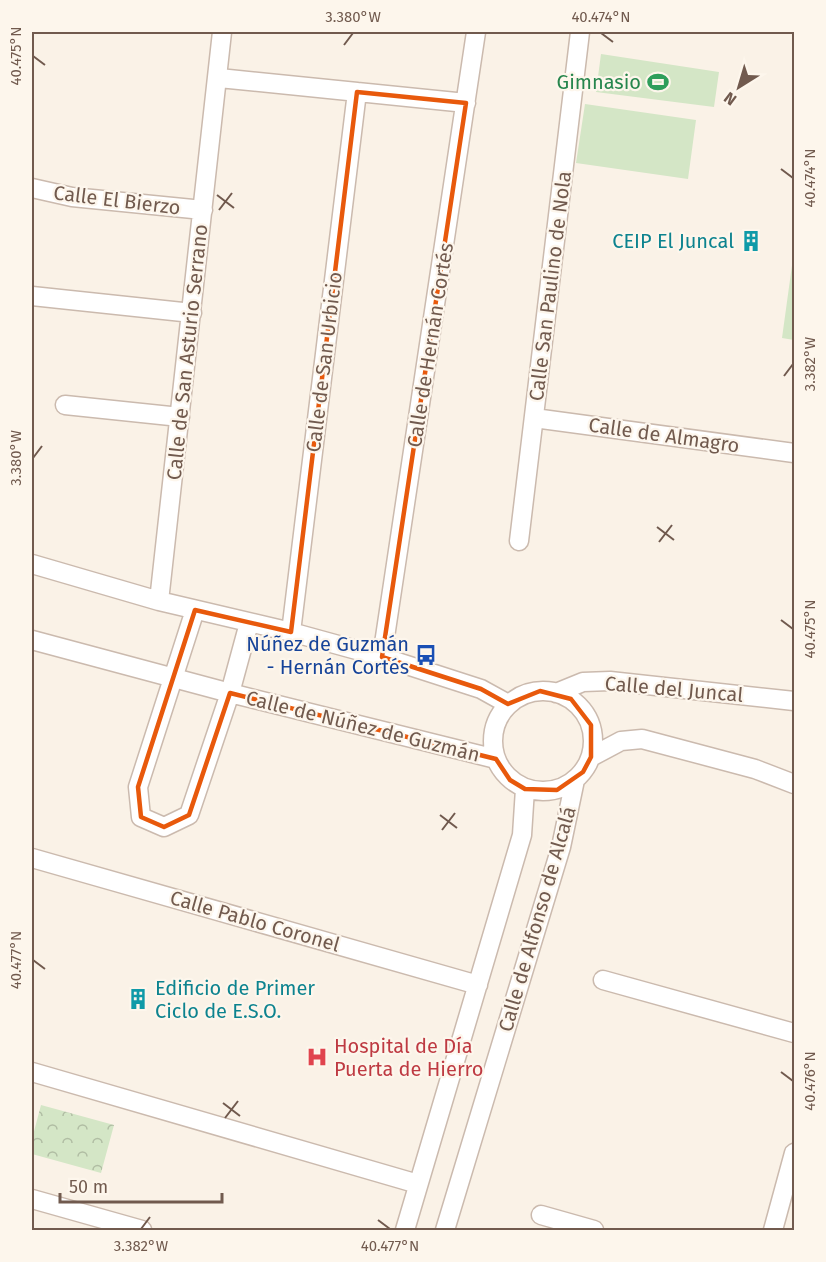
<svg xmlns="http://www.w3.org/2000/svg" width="826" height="1262" viewBox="0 0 826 1262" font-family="'Fira Sans',sans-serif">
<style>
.park{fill:url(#park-crowns)}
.pitch{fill:#d4e6c6}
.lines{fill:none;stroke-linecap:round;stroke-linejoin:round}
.street-casing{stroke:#cbbaae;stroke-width:21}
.street{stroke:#fff;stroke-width:18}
.marked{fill:none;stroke:#e8590c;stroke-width:4.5;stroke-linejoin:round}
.ticks{fill:none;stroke:#715a4e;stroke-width:2}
.labels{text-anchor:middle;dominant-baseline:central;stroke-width:4.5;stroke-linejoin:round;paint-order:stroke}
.leisure-label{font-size:20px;fill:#27864d;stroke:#fdf6ec;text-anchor:end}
.street-label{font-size:20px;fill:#715a4e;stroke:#fdf6ec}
.culture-label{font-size:20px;fill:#0d838f;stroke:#fdf6ec;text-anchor:end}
.transit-label{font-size:20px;fill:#164399;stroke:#fdf6ec;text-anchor:end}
.health-label{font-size:20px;fill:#be3a42;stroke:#fdf6ec;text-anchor:start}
.neatline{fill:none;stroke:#715a4e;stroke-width:2}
.ticks-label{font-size:15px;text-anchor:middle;fill:#715a4e}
</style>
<defs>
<pattern id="park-crowns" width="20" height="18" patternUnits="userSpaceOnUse" patternTransform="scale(1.5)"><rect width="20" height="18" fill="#d4e6c6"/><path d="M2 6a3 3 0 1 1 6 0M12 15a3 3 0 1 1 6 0" fill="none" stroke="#b0bda3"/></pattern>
</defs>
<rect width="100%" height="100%" fill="#faf2e7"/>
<path class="park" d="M 41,1105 L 114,1125 L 101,1173 L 32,1154 L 32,1139 Z"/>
<path class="pitch" d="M 601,54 L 719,72 L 714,107 L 596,92 Z
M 585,104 L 696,120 L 688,179 L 576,163 Z
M 793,258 L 794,259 L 794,340 L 782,338 Z"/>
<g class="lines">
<defs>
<path id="street" d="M 219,78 L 466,103
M 32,188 L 72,197 L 203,210
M 32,296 L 192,313
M 65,405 L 180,417
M 534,418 L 794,453
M 519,541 L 580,32
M 32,564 L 159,601 L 291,632 L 382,657 L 481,689 L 508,704
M 159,601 L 222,32
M 195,610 L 138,787 L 141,817 L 164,827 L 189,815 L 230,693 L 249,623
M 291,632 L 357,92
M 32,640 L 230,693 L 496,759
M 382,657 L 476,32
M493 741a50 50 0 1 1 100 0a50 50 0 1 1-100 0Z
M 556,693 L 583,682 L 610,681 L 794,701
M 591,757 L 621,741 L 642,739 L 755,769 L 794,784
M 32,858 L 478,985
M 603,980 L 794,1033
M 32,1072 L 418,1184
M 32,1199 L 142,1230
M 541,1215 L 594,1230
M 405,1230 L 522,835 L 525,789
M 445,1230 L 561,847 L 575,780
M 773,1230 L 794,1153"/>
</defs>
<use href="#street" class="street-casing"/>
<use href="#street" class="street"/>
</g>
<path class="marked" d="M 357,92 L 466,103 L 382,657 L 481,689 L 508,704 L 540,691 L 571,699 L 591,725 L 591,757 L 583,772 L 557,790 L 525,789 L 510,780 L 496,759 L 230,693 L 189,815 L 164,827 L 141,817 L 138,787 L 195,610 L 291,632 Z"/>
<path class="ticks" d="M 601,33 L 613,42M 344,45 L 353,33M 33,56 L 45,65M 781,169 L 793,178M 217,195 L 234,208M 219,210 L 232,193M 784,376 L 793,364M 33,458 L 42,446M 657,527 L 674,540M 659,542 L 672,525M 781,620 L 793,629M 440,815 L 457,828M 442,830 L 455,813M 33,960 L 45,969M 781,1072 L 793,1081M 223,1103 L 240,1116M 225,1118 L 238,1101M 378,1220 L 390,1229M 141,1229 L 150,1217"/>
<defs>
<symbol id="stadium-bare" viewBox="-9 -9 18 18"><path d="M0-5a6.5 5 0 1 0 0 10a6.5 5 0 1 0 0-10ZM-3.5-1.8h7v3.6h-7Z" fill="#2e9e5b" stroke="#fdf6ec" stroke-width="2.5" paint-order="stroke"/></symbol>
<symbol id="building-bare" viewBox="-9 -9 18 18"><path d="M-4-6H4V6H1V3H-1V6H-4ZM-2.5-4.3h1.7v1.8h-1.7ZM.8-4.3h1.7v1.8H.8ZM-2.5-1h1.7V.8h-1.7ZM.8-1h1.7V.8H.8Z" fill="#0f9aa8" stroke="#fdf6ec" stroke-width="2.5" paint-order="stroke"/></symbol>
<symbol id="bus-bare" viewBox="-9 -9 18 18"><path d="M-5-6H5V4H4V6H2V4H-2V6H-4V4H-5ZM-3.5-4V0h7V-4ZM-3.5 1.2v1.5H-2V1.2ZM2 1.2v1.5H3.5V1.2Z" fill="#1a4fb4" stroke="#fdf6ec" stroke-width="2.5" paint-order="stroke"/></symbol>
<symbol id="hospital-bare" viewBox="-9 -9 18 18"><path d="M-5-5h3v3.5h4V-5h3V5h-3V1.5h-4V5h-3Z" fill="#e0444e" stroke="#fdf6ec" stroke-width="2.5" paint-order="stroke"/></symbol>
</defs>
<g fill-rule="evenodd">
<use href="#stadium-bare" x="643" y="67" width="30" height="30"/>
<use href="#building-bare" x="736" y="226" width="30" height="30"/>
<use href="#bus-bare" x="411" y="640" width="30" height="30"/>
<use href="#building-bare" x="123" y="984" width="30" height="30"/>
<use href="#hospital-bare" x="302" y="1042" width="30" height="30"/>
</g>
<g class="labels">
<g class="leisure-label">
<text x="641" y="82">Gimnasio</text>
</g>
<g class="street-label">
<text transform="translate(117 200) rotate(7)">Calle El Bierzo</text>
<text transform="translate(550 286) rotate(-83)">Calle San Paulino de Nola</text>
<text transform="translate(430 345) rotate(-81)">Calle de Hernán Cortés</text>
<text transform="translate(187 352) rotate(-84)">Calle de San Asturio Serrano</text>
<text transform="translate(324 362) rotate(-83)">Calle de San Urbicio</text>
<text transform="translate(664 435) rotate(8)">Calle de Almagro</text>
<text transform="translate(674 689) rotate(5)">Calle del Juncal</text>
<text transform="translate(363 726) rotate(14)">Calle de Núñez de Guzmán</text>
<text transform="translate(537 919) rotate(-74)">Calle de Alfonso de Alcalá</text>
<text transform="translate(255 921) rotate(16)">Calle Pablo Coronel</text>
</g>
<g class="culture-label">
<text x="734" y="241">CEIP El Juncal</text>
<text x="155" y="988" text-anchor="start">Edificio de Primer<tspan x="155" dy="23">Ciclo de E.S.O.</tspan></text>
</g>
<g class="transit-label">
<text x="409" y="644">Núñez de Guzmán<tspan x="409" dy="23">- Hernán Cortés</tspan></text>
</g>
<g class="health-label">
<text x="334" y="1046">Hospital de Día<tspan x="334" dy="23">Puerta de Hierro</tspan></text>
</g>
</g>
<rect width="826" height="1262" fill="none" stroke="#fdf6ec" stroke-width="66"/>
<g transform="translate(739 87) rotate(217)" stroke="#fdf6ec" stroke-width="4.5" paint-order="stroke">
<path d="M0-4.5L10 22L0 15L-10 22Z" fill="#715a4e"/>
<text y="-9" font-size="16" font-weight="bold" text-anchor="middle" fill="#715a4e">N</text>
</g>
<path d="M60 1193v9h162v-9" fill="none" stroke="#715a4e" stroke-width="3"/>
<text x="69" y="1193" font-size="18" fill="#715a4e" stroke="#fdf6ec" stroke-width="4.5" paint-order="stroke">50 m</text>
<rect x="33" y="33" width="760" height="1196" class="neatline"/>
<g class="ticks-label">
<text x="353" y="22">3.380°W</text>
<text x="601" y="22">40.474°N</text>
<text transform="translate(16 56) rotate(-90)" y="5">40.475°N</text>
<text transform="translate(810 178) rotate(-90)" y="5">40.474°N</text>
<text transform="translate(810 364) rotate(-90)" y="5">3.382°W</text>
<text transform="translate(16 458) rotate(-90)" y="5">3.380°W</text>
<text transform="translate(810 629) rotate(-90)" y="5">40.475°N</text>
<text transform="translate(16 960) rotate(-90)" y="5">40.477°N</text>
<text transform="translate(810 1081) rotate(-90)" y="5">40.476°N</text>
<text x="141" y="1251">3.382°W</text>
<text x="390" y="1251">40.477°N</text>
</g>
</svg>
